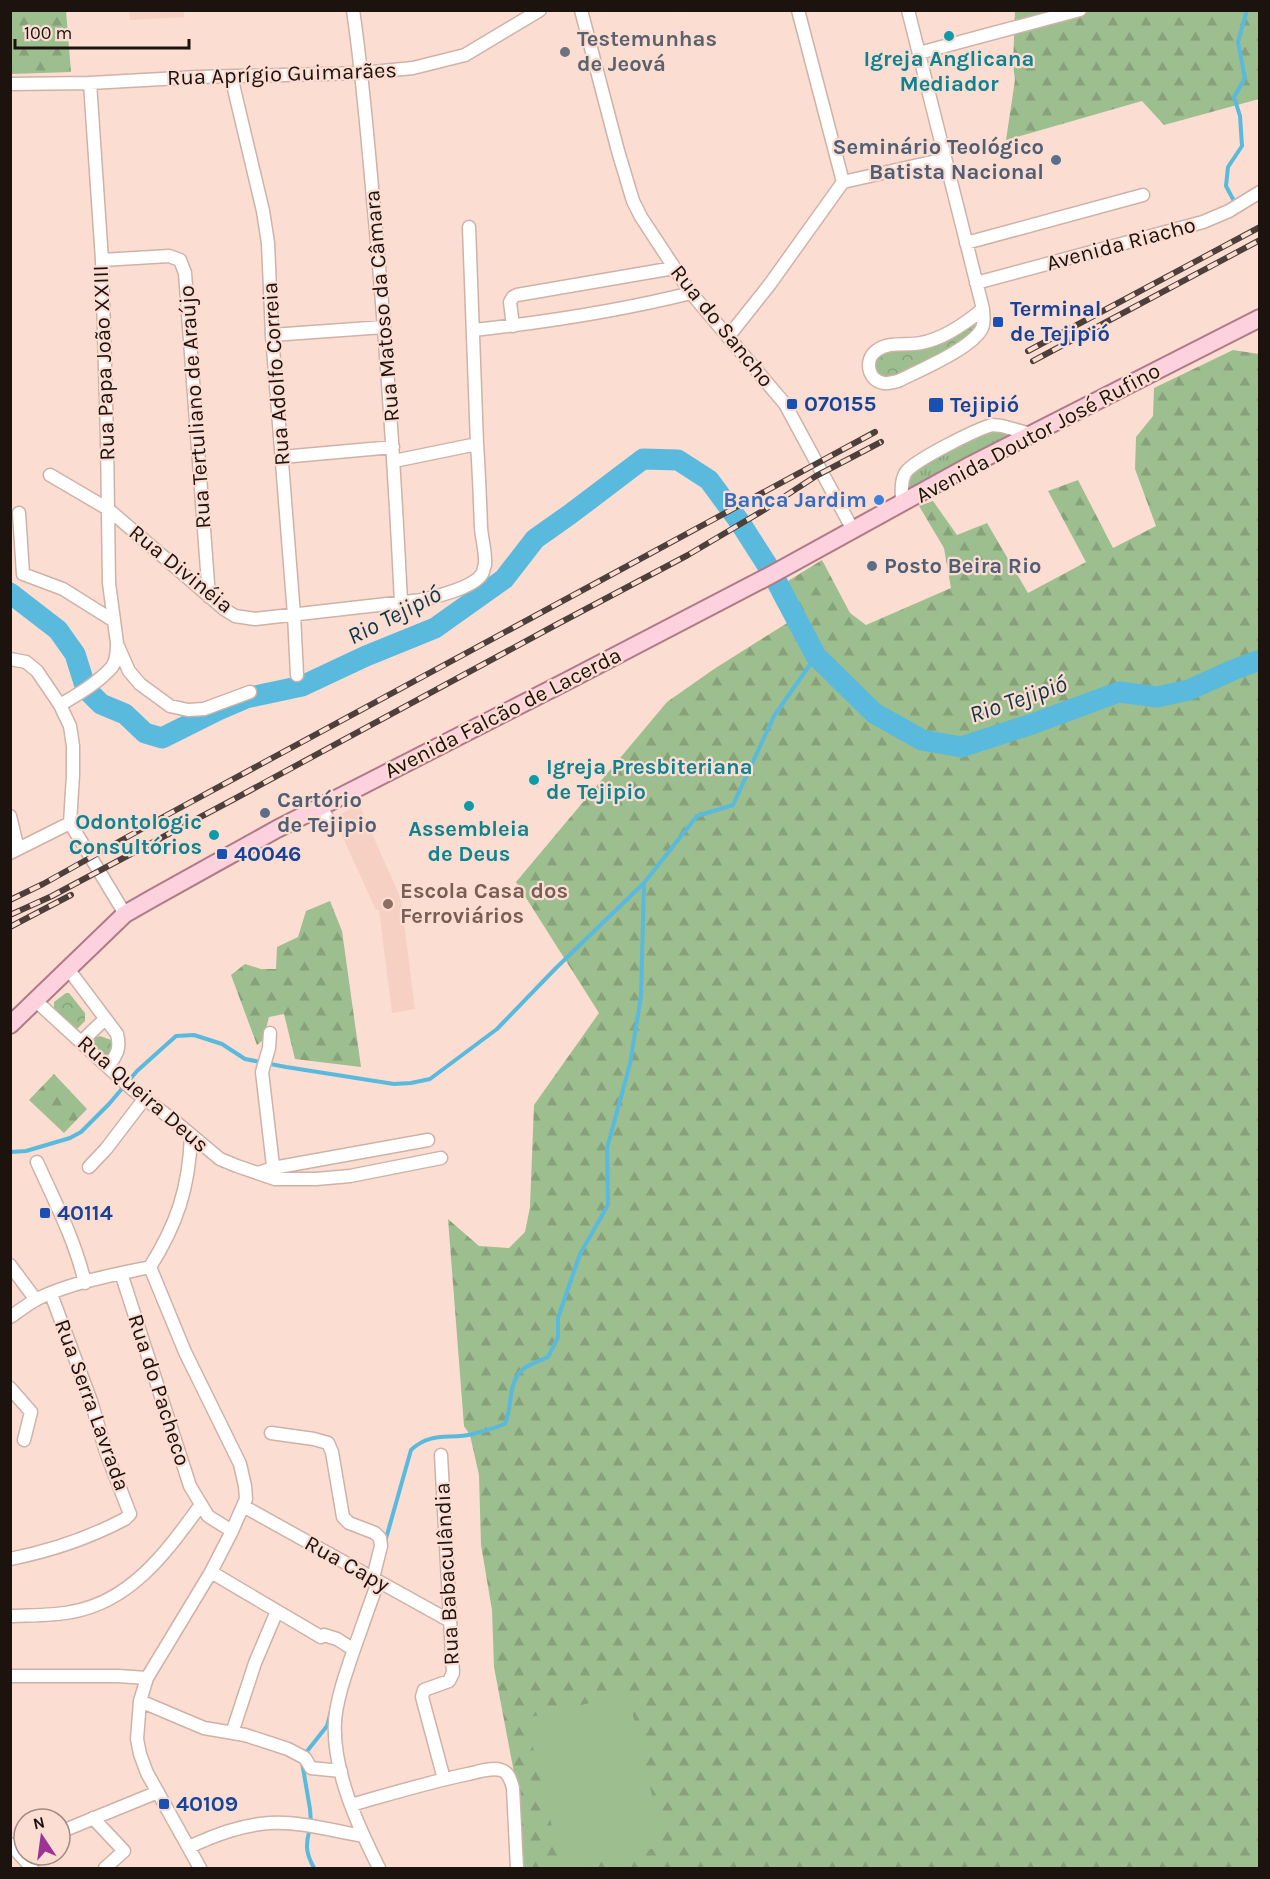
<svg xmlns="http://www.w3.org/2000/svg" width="1270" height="1879" viewBox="0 0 1270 1879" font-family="Karla,sans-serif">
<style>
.built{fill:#f6d0c2}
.grass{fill:url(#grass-tufts)}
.forest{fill:url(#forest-firs)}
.park{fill:url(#park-crowns)}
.pitch{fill:#9dbe8f}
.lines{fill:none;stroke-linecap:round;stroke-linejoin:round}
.stream{stroke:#59badd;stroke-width:4}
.river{stroke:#59badd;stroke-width:21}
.minor-casing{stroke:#cfb2a7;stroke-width:15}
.major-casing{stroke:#ae7b87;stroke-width:20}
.minor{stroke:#fff;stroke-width:12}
.major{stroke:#fdd1de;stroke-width:16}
.rail-casing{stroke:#4d3f39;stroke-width:6}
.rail{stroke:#fcddd2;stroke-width:4;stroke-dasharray:11;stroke-linecap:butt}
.culture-dot{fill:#0f9aa8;stroke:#fcddd2;stroke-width:2}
.worship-dot{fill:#6b7280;stroke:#fcddd2;stroke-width:2}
.service-dot{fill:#5c6f8a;stroke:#fcddd2;stroke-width:2}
.transit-dot{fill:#1a4fb4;stroke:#fcddd2;stroke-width:2}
.shop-dot{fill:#3f7fe0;stroke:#fcddd2;stroke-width:2}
.education-dot{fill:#8d6e63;stroke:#fcddd2;stroke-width:2}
.labels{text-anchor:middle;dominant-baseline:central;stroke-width:4.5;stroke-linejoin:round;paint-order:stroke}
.worship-label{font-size:22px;font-weight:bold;fill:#5b616d;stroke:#fcddd2;text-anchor:start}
.culture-label{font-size:22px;font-weight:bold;fill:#0d838f;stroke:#fcddd2}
.street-label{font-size:22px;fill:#1c120e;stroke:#fcddd2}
.service-label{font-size:22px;font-weight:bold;fill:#4e5e75;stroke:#fcddd2;text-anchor:start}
.transit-label{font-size:22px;font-weight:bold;fill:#164399;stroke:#fcddd2;text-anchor:start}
.shop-label{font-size:22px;font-weight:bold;fill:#366cbe;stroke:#fcddd2;text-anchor:end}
.education-label{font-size:22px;font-weight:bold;fill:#785e54;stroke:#fcddd2;text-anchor:start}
.water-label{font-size:24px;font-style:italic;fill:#0c3947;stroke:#fcddd2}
</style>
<defs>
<pattern id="grass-tufts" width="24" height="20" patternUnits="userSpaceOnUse" patternTransform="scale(1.5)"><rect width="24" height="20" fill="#9dbe8f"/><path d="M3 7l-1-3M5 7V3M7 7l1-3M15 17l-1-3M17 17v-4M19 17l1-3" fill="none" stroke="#87a27a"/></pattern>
<pattern id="forest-firs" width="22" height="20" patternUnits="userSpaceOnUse" patternTransform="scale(1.5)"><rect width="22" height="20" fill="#9dbe8f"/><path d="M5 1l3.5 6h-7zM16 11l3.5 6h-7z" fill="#87a27a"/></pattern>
<pattern id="park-crowns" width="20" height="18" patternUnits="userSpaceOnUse" patternTransform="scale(1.5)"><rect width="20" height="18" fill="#9dbe8f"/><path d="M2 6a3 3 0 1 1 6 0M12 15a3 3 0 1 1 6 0" fill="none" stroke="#87a27a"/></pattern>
</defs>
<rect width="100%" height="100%" fill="#fcddd2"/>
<path class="built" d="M 129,11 L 183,11 L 185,17 L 130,20 Z
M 359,804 L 401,899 L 415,1009 L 392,1013 L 379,910 L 376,910 L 334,818 Z"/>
<path class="grass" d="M 992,425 L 1021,434 L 903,492 L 917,463 Z"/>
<path class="forest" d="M 10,11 L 66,11 L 71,72 L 11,74 Z
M 1015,11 L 1259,11 L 1259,99 L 1164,125 L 1142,101 L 1006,140 L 1015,80 L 1013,65 Z
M 1233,350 L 1259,354 L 1259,1868 L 520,1868 L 515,1778 L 494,1667 L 492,1610 L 481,1545 L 479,1475 L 470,1435 L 464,1426 L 448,1219 L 479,1246 L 509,1248 L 525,1232 L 530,1207 L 534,1105 L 599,1013 L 516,882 L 667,702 L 714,669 L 792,620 L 788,581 L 822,560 L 850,613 L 866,625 L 951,588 L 944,548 L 919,506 L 933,501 L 957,535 L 987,523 L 1028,593 L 1086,562 L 1048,491 L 1078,480 L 1113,548 L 1156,526 L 1135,469 L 1136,437 L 1153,416 L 1154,388 Z
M 330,901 L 342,931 L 361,1067 L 295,1059 L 284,1014 L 269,1017 L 263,1040 L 257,1045 L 231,975 L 245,964 L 261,969 L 276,969 L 277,947 L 298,937 L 306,911 Z
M 54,1074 L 87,1109 L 64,1133 L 29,1100 Z"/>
<path class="park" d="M 984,311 L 982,331 L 898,383 L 876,379 L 871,355 L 924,342 Z
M 66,993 L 69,993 L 85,1013 L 85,1021 L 77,1029 L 74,1029 L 54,1009 L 54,1002 Z
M 100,1036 L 111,1040 L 113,1048 L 112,1056 L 104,1060 L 88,1040 Z"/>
<path class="pitch" d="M 628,1694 L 664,1846 L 569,1868 L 562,1868 L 526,1718 Z"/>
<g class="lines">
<path class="stream" d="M 1234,201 L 1226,186 L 1228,167 L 1242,146 L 1240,116 L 1234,97 L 1245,78 L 1238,42 L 1247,10
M 10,1152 L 26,1151 L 70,1138 L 81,1132 L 109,1104 L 137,1071 L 176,1036 L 194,1035 L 222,1044 L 245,1059 L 286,1067 L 394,1084 L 411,1083 L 430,1079 L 497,1029 L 556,968 L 644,883 L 697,816 L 733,805 L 774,716 L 816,656
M 385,1542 L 411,1450 C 431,1431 449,1440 473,1434 C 484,1431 495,1428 505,1424 C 513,1405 507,1379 526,1367 C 533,1363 541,1360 548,1357 L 558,1337 L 558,1318 L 580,1254 L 608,1205 L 607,1148 L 630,1064 L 641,996 L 644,883
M 304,1755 L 327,1726 L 331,1711
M 302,1762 L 310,1809 L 311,1823
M 309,1832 C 305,1847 307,1855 314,1868"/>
<path class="river" d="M 10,593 L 58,630 L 75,654 L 86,689 L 101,704 L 125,714 L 145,733 L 162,738 L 218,710 L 246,698 L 302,686 L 366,656 L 435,628 L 504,579 L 535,539 L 569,515 L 643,459 L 678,460 L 709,480 L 739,521 L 771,571 L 816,656 L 874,713 L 922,740 L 961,747 L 1032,724 L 1119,692 L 1157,697 L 1189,690 L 1233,670 L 1260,660"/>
<defs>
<path id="minor" d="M 353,10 C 364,84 369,158 376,231 C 387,355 395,479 401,602
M 581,10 L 618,151 L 633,201 L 641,217 L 691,293 L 785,404 L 853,530
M 798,10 L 843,182
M 908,10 L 983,309 C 983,315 985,322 982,328 C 973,348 918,371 898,381 C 893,382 888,384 884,383 C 868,381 864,360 876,351 C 889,341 906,346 921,343 C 944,339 966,323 983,309
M 919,53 L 1080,10
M 231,76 L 263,211 L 268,243 L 272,335 L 294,615 L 297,675
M 10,84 L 90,83 L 198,77 L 362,73 L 413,68 L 465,55 L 540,10
M 469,227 L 477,444
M 966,243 L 1143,195
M 102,260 L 169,256 L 180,260 L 185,273 L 209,597
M 976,283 L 1203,222 L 1229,211 L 1260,192
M 513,326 L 510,302 L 513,297 L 517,295 L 674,268
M 474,330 C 547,322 619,311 691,293
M 272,335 L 384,327
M 728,337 L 770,284 L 843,182 L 945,159
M 282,457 L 393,447
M 50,475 L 108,509 L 224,609 L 235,616 L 255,619 L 422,600 C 438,596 473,588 482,574 C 483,573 484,567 485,565 C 486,553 482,540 481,528 C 480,500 479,472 477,444 L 394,461
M 902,504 C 902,494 900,481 906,472 C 915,460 975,430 992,425 L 1002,426 L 1031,434
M 19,513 L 23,574 L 63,589 L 114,621
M 117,644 L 129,671 L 140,684 L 170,706 L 188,710 L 204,709 L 250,692
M 10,659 L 26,662 L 37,671 L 60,705 L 70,726 L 73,746 L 73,775 L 70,823 L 125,914
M 60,705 C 77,695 99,682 112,667 C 117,660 117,651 117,643 L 109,583 L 107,439 L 102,260 L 90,83
M 321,807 L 329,821
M 10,816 L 18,849
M 10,853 L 70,823
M 69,970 L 117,1034 C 121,1050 116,1055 108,1067
M 36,1001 L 132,1089 L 177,1123 L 220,1159 L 237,1166 L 275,1179 L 316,1179 L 350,1176 L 441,1158
M 270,1033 L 269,1048 L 262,1072 L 274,1174
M 82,1041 L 105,1019
M 37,1162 C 55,1202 75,1240 85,1283
M 89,1167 L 106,1149 L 145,1098
M 258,1173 L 273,1168 L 428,1140
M 10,1265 L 36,1300
M 150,1267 L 185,1352 L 240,1464 L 245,1486 L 246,1499 L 232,1531 L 211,1572 L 147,1678 L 140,1701 L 137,1739 L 140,1754 L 147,1773 L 200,1868
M 121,1273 L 190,1486 L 208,1516 L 232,1531
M 10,1317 C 19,1311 28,1304 37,1299 C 72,1282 113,1275 150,1267 C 177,1224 189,1188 191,1136
M 10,1388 L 31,1412 L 24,1440
M 271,1433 L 314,1439 L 328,1443 L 332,1452 L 343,1517 L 349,1523 L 375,1533 L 380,1538 L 381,1546 L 373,1578
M 441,1455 L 453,1673 L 449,1681 L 424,1690 L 422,1697 L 444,1779
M 243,1506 L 450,1621
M 10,1559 C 50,1551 89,1538 125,1519 L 130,1514 L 106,1452 L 91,1401 L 51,1294
M 211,1572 L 321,1637 L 324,1635 L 337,1639 L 348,1646
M 378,1582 C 369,1606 361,1630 352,1655 C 345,1676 337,1698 335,1721 C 332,1770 358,1826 379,1868
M 10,1616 C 30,1615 51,1616 71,1612 C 131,1602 167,1551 200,1506
M 10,1676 L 118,1676 L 147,1678
M 140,1701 L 204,1728 L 245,1735 L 288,1749 L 305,1758 L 311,1768 L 341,1771
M 232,1733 L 255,1663 L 277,1611
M 351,1805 C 390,1794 429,1782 468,1774 C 478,1772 491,1767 501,1770 C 509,1772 511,1781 513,1788 L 517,1868
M 93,1818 L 124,1851 L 105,1868
M 60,1832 L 158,1792
M 10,1844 L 32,1868
M 189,1847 C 215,1835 241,1825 270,1823 C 299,1821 334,1831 363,1836"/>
<path id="major" d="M 10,1025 L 125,914 L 153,898 L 277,829 L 569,680 L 769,576 L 967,467 L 1260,318"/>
</defs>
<use href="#minor" class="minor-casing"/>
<use href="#major" class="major-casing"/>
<use href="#minor" class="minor"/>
<use href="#major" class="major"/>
<defs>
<path id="rail" d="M 1028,351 L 1260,227
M 1033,361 L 1260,240
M 10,900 L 43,884 L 165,816 L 875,432
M 10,915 L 52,896 L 238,797 L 552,627 L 688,555 L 764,510 L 816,476 L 881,442
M 10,927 L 71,895"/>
</defs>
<use href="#rail" class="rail-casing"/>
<use href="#rail" class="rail"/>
</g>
<g class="culture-dot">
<circle cx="949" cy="36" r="6"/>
<circle cx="534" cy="780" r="6"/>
<circle cx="469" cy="806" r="6"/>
<circle cx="214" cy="835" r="6"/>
</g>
<circle class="worship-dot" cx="565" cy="52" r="6"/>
<g class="service-dot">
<circle cx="1056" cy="160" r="6"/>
<circle cx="872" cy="566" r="6"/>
<circle cx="265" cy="813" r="6"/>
</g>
<g class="transit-dot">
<rect x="992" y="316" width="12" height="12" rx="3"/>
<rect x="786" y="398" width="12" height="12" rx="3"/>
<rect x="928" y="397" width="16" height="16" rx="3"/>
<rect x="216" y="848" width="12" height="12" rx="3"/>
<rect x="39" y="1207" width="12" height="12" rx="3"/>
<rect x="158" y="1798" width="12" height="12" rx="3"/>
</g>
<circle class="shop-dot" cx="879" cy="500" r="6"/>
<circle class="education-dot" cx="388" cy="904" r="6"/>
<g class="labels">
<g class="worship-label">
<text x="577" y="39">Testemunhas<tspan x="577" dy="25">de Jeová</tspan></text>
</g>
<g class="culture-label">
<text x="949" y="59">Igreja Anglicana<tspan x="949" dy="25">Mediador</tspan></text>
<text x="546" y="767" text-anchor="start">Igreja Presbiteriana<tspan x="546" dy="25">de Tejipio</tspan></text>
<text x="202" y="822" text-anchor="end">Odontologic<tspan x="202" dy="25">Consultórios</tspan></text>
<text x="469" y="829">Assembleia<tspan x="469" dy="25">de Deus</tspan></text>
</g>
<g class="street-label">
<text transform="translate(282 74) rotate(-2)">Rua Aprígio Guimarães</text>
<text transform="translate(1121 244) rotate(-15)">Avenida Riacho</text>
<text transform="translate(382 306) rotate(-95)">Rua Matoso da Câmara</text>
<text transform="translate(722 326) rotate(51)">Rua do Sancho</text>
<text transform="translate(104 363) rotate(-92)">Rua Papa João XXIII</text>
<text transform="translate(276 374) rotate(-94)">Rua Adolfo Correia</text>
<text transform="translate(195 407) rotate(-94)">Rua Tertuliano de Araújo</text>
<text transform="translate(1038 433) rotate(-28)">Avenida Doutor José Rufino</text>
<text transform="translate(181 569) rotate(39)">Rua Divinéia</text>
<text transform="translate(503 713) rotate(-27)">Avenida Falcão de Lacerda</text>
<text transform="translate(143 1094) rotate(41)">Rua Queira Deus</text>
<text transform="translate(159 1390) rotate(72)">Rua do Pacheco</text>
<text transform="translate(92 1405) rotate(70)">Rua Serra Lavrada</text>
<text transform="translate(347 1564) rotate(29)">Rua Capy</text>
<text transform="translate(447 1574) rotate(-93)">Rua Babaculândia</text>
</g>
<g class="service-label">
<text x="1044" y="147" text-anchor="end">Seminário Teológico<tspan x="1044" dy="25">Batista Nacional</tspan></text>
<text x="884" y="566">Posto Beira Rio</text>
<text x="277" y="800">Cartório<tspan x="277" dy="25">de Tejipio</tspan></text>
</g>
<g class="transit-label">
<text x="1010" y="309">Terminal<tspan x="1010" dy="25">de Tejipió</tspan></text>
<text x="804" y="404">070155</text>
<text x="950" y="405">Tejipió</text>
<text x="234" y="854">40046</text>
<text x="57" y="1213">40114</text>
<text x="176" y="1804">40109</text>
</g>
<g class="shop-label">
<text x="867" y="500">Banca Jardim</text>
</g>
<g class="education-label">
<text x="400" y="891">Escola Casa dos<tspan x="400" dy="25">Ferroviários</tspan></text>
</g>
<g class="water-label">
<text transform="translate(394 615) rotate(-27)">Rio Tejipió</text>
<text transform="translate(1018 699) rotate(-19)">Rio Tejipió</text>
</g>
</g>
<rect width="1270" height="1879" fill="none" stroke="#1c120e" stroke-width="24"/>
<g transform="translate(42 1837) rotate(347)"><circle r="28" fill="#fcddd2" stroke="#a28c84" stroke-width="1.5"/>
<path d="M0-4.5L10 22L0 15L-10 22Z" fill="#9c3396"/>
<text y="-9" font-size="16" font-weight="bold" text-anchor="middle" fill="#1c120e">N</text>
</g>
<path d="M15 39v9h174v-9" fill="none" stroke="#1c120e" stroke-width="3"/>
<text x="24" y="39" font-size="18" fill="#1c120e" stroke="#fcddd2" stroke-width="4.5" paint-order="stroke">100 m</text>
</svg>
